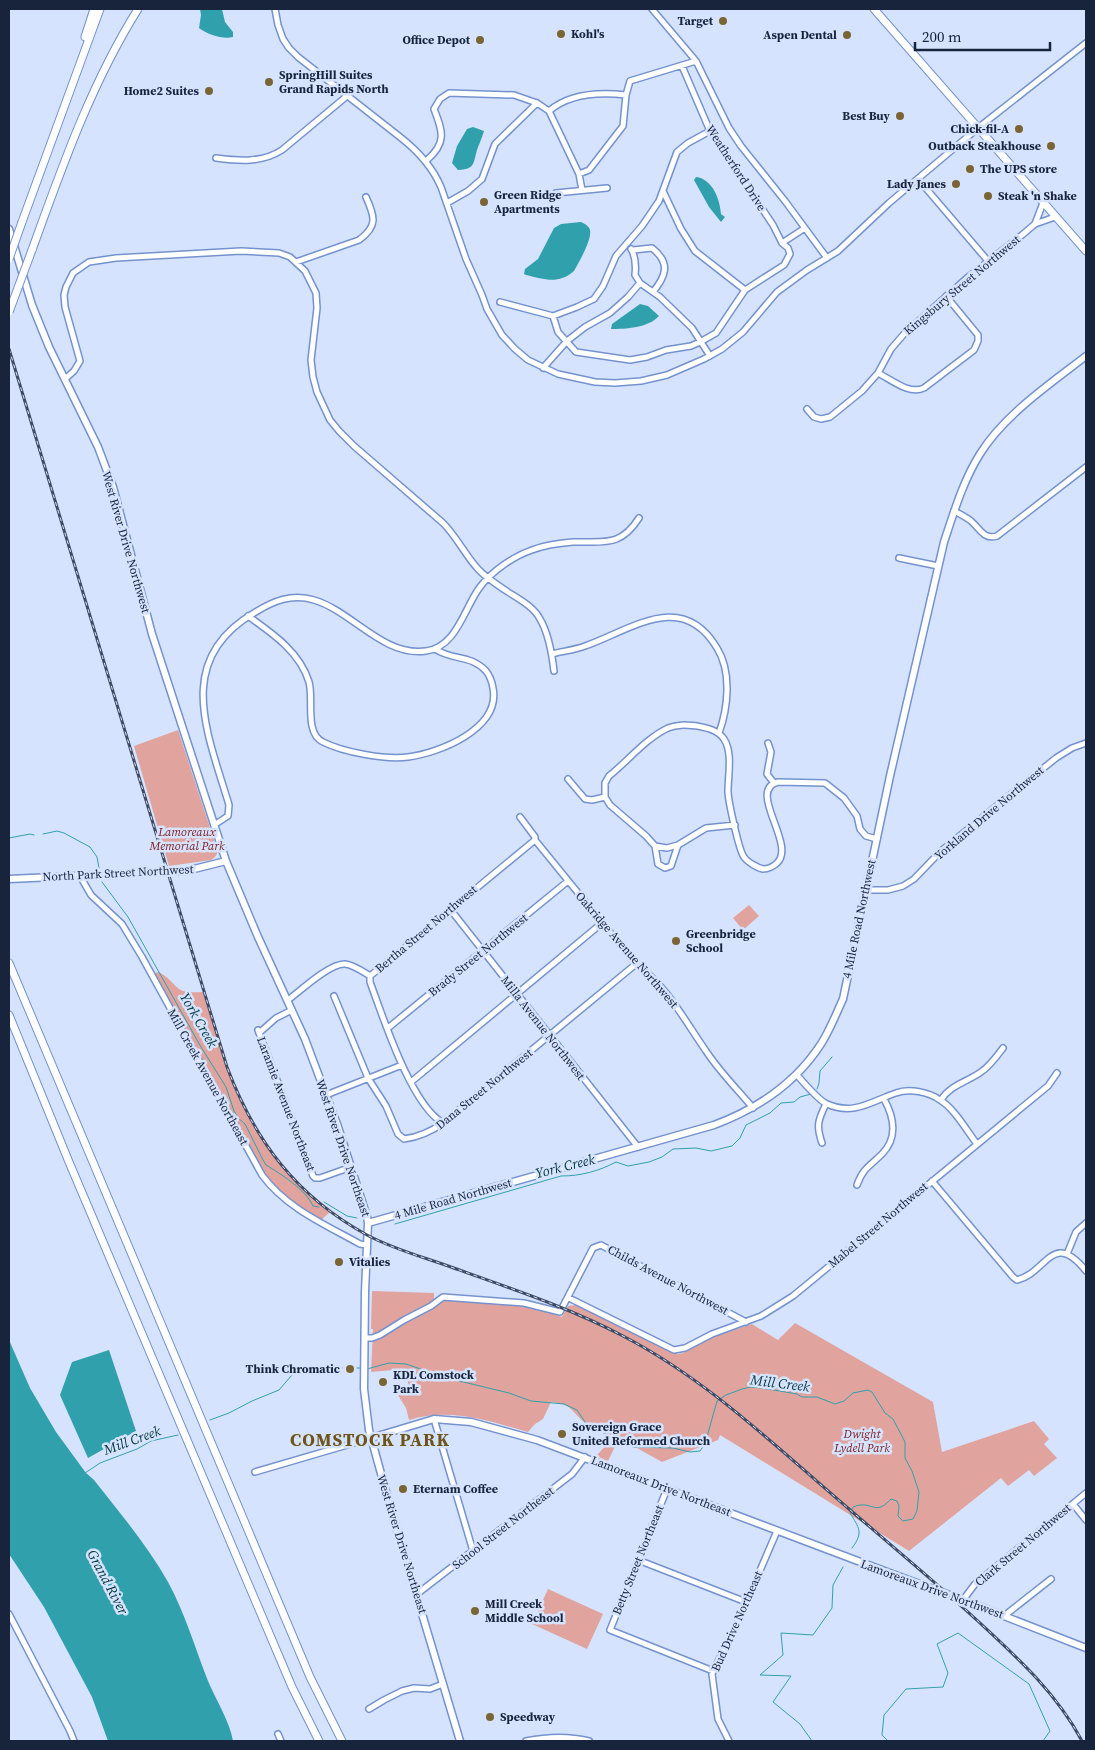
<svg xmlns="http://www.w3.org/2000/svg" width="1095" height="1750" viewBox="0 0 1095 1750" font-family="'Source Serif 4',serif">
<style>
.green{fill:#e0a39e}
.water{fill:#30a1ac}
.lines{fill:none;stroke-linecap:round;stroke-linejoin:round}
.stream{stroke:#30a1ac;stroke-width:1}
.minor-casing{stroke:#7492cf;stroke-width:8}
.major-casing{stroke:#7492cf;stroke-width:9}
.highway-casing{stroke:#7492cf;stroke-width:9}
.minor{stroke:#fff;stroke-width:5}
.major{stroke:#fff;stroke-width:6}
.highway{stroke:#fff;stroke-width:7}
.rail-casing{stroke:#3f4b64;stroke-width:3}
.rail{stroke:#d6e3fe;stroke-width:1;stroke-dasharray:4;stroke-linecap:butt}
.highway-bridge-casing{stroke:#7492cf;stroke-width:9;stroke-linecap:butt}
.highway-bridge{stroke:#fff;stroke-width:7}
.poi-dot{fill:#7a6434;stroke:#d6e3fe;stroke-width:2}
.labels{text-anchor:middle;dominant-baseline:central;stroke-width:5;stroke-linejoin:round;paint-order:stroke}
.poi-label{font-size:12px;font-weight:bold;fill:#18243c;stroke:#d6e3fe;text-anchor:start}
.street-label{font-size:12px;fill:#18243c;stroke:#d6e3fe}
.park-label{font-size:12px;font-style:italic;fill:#7f2122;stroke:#d6e3fe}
.water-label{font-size:14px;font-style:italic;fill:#03383d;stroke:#d6e3fe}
.district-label{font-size:18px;font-weight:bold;letter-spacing:1px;fill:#6d541b;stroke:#d6e3fe}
</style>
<rect width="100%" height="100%" fill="#d6e3fe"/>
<path class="green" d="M 178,730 L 218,852 L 215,857 L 211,860 L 169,866 L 134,746 Z
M 749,905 L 759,916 L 743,930 L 733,918 Z
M 159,972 C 182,986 171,994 204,992 C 215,1027 223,1066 240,1100 C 261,1144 292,1182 331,1211 L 320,1221 L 295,1206 L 270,1186 L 151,974 Z
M 372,1291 L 434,1293 L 434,1300 L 525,1305 L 562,1317 L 568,1306 L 576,1305 L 587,1308 L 664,1349 L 678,1354 L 683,1353 L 703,1340 L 752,1324 L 778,1340 L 795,1323 L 933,1402 L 942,1452 L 1034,1421 L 1049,1439 L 1044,1444 L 1057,1458 L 1034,1476 L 1029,1470 L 1008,1486 L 1001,1478 L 909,1551 L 720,1435 L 718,1440 L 662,1462 L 619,1438 L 608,1461 L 596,1456 L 614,1437 C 604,1433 592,1429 584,1422 C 569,1409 573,1405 551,1402 L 543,1419 L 535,1424 L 528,1432 C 488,1421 451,1407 409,1420 L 406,1408 L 398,1395 L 410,1392 L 405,1369 L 371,1372 L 373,1329 L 371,1329 Z
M 548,1589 L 603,1614 L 587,1649 L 532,1624 Z"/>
<path class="water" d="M 200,9 L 222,9 L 225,22 L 233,32 L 233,37 C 224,40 206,34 199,28 L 201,15 Z
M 473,127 L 484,131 C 482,138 479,144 477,150 C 473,164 475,169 458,170 L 452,163 L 457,146 L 467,129 Z
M 696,177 C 713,179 720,200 721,214 L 725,217 L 721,222 L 709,207 L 694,180 Z
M 581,222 C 585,224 589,226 590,230 C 592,240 579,262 574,271 C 558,285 544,279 526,275 L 524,274 L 525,269 L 538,259 L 554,228 L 561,224 Z
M 640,304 L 648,306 L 659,316 C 648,328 626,329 611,329 L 612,324 Z
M 9,1340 L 30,1388 L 56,1432 L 86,1473 L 94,1480 C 120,1513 147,1545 168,1582 C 185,1613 195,1648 208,1681 C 216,1700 230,1722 233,1741 L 108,1741 L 92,1697 L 44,1607 L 9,1554 Z
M 109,1350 L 136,1431 L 88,1458 L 60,1395 L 72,1362 Z"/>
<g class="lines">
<path class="stream" d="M 43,834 L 57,831 L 64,833 L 90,847 L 97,857 L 99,868
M 9,838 L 30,834 L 34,835
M 102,882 L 128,917 L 201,1047 L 226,1087 L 234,1111 L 238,1118 L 245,1124 L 263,1160 L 266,1165 C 281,1174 306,1190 313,1206 L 319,1207
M 817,1089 L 819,1083 L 820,1071 L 832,1057
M 324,1202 L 347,1216 L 357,1218
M 395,1224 L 561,1176 C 581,1176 599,1171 616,1162 L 628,1166 L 649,1162 L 662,1157 L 673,1149 L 696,1148 L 711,1151 L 732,1146 L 740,1138 L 746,1125 L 770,1113 L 781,1103 L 794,1102 L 800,1097 L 811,1094
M 357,1368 L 363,1368
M 367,1369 L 389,1363 L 406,1364 L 447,1378 L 509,1393 L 531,1401 L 564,1404 L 577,1410 L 587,1425 L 633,1447 L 673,1448 L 690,1452 L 700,1451 L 705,1444 L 717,1401 L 726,1395 L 742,1389 L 751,1387 L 762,1388 L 797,1394 L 802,1397 L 817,1397 L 835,1404 L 844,1401 L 853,1393 L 868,1390 L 872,1392 L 885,1413 L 893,1419 L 905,1442 L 905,1458 L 912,1471 L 919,1492 L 917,1511 L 913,1519 L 903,1521 L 898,1516 L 899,1506 L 897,1501 L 891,1499 C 888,1502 885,1505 881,1507 C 873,1510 867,1501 853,1507 L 850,1513 C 859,1528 864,1532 852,1548
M 210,1420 L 229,1413 L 252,1401 L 279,1390 L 292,1375 L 297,1372 L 319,1373 L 342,1368
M 85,1473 L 100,1463 L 137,1449 L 151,1441 L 178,1435
M 812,1741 L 800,1724 L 773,1702 L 791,1676 L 760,1675 L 783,1655 L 781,1633 L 813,1635 L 832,1608 L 833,1585 L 843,1567
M 888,1741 L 882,1735 L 884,1715 L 906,1689 L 943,1687 L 948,1673 L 937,1644 L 958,1633 L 1029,1684 L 1050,1731 L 1043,1741"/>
<defs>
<path id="minor" d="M 275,9 L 278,25 L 283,39 L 289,48 L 298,57 L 400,137 C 418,151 432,166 441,187 L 466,259 L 482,295 L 487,309 L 502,335 L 515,349 L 528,360 L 558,374 L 595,382 L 615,383 L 641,381 L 667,375 L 704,359 L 722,349 L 743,332 L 777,292 L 807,270 L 838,251 L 889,203 L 978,128 L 1086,43
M 652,9 L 696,61 L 729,128 L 741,146 L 785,201 L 827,258
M 682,66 L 710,131 L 773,225 L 782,243 L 805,228
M 549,111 C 570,93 600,92 626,95
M 216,158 C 239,161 262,163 282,150 L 347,96
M 426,161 C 447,143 443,132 434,109 L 440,99 L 449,93 L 514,95 L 537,103 L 549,111 L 579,174 L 582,190
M 579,174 L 589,170 L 623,126 L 626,95 L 630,81 L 696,61
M 918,179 L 988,261
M 663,191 L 681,229 L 695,251 L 745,290
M 556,193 L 607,188
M 447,203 L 468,191 L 482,179 L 495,144 L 537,103
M 1035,224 L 1043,203
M 631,249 C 636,257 636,266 635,275 L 640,283
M 633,250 L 652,248 C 671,263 666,276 653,292
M 296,262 L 359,240 C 378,226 375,217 366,197
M 500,302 L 553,316 L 577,307 L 594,299 L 603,286 L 616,256 L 642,226 L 659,201 L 677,152 L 688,143 L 710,131
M 553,316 L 558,332 L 576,352 L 630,360 L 647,357 L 666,350 L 691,346 L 700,342 L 716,333 L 745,290 L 784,265 L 790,254 L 788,248 L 782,243
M 543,368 L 567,341 L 585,327 L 610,313 L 628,297 L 640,283 L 660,297 L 692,328 L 710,356
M 878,373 C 892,380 909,395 924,388 L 974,350 L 978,341 L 978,335 L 946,296
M 65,379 L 74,371 L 80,361 L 65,307 L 64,295 L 66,287 L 73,273 L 89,262 L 116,258 L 241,251 L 279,253 L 290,257 L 305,271 L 316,293 L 317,308 L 311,360 L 313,377 L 317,392 L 330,420 L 339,431 L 354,446 L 443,523 C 457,537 465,555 478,569 C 486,578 498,585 508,592 C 519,599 534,607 540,619 C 549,634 552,654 554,671
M 807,409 L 814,417 L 821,419 L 830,417 L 835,413 L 862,391 L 878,373 L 891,349 L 904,334 L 967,278 L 1022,235 L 1035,224 L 1055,217
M 954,511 C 960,514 966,517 971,521 C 980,529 984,540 997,536 L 1086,467
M 899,558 L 938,566
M 248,616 C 272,633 300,652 309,682 C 314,699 304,733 323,742 C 343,752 385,760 408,757 C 439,753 501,729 493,688 C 492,682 490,676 486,671 C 470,654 453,661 435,649
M 552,654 C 563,651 575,650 585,646 C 631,630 682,589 717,648 C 732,672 728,708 719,733
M 768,743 L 771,752 L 767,774 L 774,783
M 568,779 L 585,799 L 592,800 L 605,797
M 520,817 L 535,837 L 535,840 L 636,964 C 667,986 685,1021 706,1051 C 719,1071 737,1089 753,1108
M 214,825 L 228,816 L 229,805 C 208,734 173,660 254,613 C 273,601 292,593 314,600 C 352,611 383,657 426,651 C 457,647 464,608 480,587 C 492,571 514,556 532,550 C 545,545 559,543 573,542 C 603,541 620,548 639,518
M 735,825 L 706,828 L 678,845 L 667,848 L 655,846 L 646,836 L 610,805 L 605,797 L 605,783 L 609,776 C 628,761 645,739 668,728 C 678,724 686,725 697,726 C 707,728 718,730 724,739 C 733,753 728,775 728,791 C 728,800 739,851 744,857 C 747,862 758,868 763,869 C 768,869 774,866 777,863 C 797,845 746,790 778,782 L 825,783 L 844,798 L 857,816 L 860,829 L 866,836 L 877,839
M 655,846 L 658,864 L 665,868 L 671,866 L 678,845
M 80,876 L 91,895 L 122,924 L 142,957 L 262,1175 C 286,1208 326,1225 360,1244 L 367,1245
M 866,890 L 888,890 L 903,886 L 914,879 L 941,851 L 1056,758 L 1072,748 L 1086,743
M 450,909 L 638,1147
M 370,976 L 535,840
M 370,976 L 370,982 C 383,1017 411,1105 443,1123
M 334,996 L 368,1078 L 386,1106 L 398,1134 L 404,1139 C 419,1137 432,1131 443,1123 L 636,964
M 288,1000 C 300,991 330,963 345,964 C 354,965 362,971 370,976
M 388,1028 L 568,881
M 258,1030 L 313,1176 L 315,1178 L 320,1178 L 351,1167
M 259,1033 L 276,1018 L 292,1010
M 797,1075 C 803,1082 820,1101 827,1104 C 854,1116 872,1101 896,1093 C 909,1088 929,1092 940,1100 C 954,1108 967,1131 977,1144
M 411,1082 L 602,923
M 326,1095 L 402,1065
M 941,1100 C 950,1085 967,1082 981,1072 C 990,1066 997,1056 1003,1048
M 822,1143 C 816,1126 818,1120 826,1104
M 932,1181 L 1013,1277 L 1017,1280 C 1047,1273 1052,1229 1086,1271
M 857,1185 C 863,1168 870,1166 882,1154 C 898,1138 894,1117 884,1099
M 1067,1254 L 1076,1232 L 1086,1223
M 569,1298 L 674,1350 L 685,1348 L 712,1334 L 761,1316 L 793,1296 L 1048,1086 L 1057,1073
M 365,1338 L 372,1338 L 380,1335 L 404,1320 L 431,1306 L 443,1297 L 524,1303 L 560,1312 L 593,1248 L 601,1245 L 746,1322
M 434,1419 L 473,1551
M 255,1472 L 371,1438
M 667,1489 L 610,1630 L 713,1671
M 1073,1504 L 1086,1520
M 638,1560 L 746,1602
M 417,1594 L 572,1474 L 585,1457
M 963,1600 L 975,1584 L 1086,1493
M 9,1614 L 70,1731 L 74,1741
M 1004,1616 L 1051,1579
M 369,1709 L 384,1700 L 402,1691 L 414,1688 L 430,1689 L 443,1684
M 278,1734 L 281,1741
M 526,1741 C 546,1737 569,1736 589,1741
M 729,1741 L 718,1719 L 712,1674 L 740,1617 L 777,1531"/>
<path id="major" d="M 9,229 L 32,305 L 49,347 L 98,447 L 113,487 L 152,634 L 226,861 L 258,937 L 305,1039 L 337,1124 L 367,1217 L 368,1223 L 365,1292 L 364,1389 L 369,1430 L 391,1510 L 460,1741
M 9,879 L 186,871 L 226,861
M 368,1223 L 714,1125 C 757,1109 795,1084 821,1044 C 830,1030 836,1014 843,999 L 890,776 L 944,542 C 954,512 963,481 980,454 C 1004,415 1050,384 1086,356
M 371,1438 L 434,1419 L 471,1422 L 537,1440 L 895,1575 L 963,1600 L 1086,1648"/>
<path id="highway" d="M 874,9 L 1086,251
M 85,37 L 94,9
M 22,222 L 100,9
M 32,250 C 62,167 91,84 138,9
M 9,963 L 310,1677 L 342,1741
M 9,1015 L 69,1162 L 292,1687 L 319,1741"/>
</defs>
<use href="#minor" class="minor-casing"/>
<use href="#major" class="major-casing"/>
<use href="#highway" class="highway-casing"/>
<use href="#minor" class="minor"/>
<use href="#major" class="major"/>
<use href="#highway" class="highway"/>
<defs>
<path id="rail" d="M 9,349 L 227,1067 C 255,1141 296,1196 367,1235 C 393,1249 423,1257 451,1267 C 509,1288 568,1307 623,1336 C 708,1380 776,1447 849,1509 C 893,1547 938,1584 980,1623 C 1019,1659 1057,1694 1082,1741"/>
</defs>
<use href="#rail" class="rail-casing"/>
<use href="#rail" class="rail"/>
<defs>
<path id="highway-bridge" d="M 9,259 L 22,222
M 9,312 L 32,250"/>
</defs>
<use href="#highway-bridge" class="highway-bridge-casing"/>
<use href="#highway-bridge" class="highway-bridge"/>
</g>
<g class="poi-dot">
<circle cx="723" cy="21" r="5"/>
<circle cx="561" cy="34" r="5"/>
<circle cx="847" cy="35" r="5"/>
<circle cx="480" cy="40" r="5"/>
<circle cx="269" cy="82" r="5"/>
<circle cx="209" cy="91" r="5"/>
<circle cx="900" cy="116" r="5"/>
<circle cx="1019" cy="129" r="5"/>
<circle cx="1051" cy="146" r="5"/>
<circle cx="970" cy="169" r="5"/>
<circle cx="956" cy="184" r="5"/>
<circle cx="988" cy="196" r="5"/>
<circle cx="484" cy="202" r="5"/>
<circle cx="676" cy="941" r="5"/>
<circle cx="339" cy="1262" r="5"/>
<circle cx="350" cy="1369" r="5"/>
<circle cx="383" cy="1382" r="5"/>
<circle cx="562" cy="1434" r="5"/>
<circle cx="403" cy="1489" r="5"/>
<circle cx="475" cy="1611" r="5"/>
<circle cx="490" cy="1717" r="5"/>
</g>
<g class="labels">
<g class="poi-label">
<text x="713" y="21" text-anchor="end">Target</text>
<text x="571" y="34">Kohl's</text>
<text x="837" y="35" text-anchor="end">Aspen Dental</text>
<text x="470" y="40" text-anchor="end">Office Depot</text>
<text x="279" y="75">SpringHill Suites<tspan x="279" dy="14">Grand Rapids North</tspan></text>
<text x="199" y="91" text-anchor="end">Home2 Suites</text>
<text x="890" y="116" text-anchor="end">Best Buy</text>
<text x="1009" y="129" text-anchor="end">Chick-fil-A</text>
<text x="1041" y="146" text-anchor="end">Outback Steakhouse</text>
<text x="980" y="169">The UPS store</text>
<text x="946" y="184" text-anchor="end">Lady Janes</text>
<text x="494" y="195">Green Ridge<tspan x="494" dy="14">Apartments</tspan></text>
<text x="998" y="196">Steak 'n Shake</text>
<text x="686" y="934">Greenbridge<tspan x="686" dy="14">School</tspan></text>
<text x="349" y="1262">Vitalies</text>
<text x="340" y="1369" text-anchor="end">Think Chromatic</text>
<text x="393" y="1375">KDL Comstock<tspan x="393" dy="14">Park</tspan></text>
<text x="572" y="1427">Sovereign Grace<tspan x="572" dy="14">United Reformed Church</tspan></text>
<text x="413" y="1489">Eternam Coffee</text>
<text x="485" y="1604">Mill Creek<tspan x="485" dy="14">Middle School</tspan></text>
<text x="500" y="1717">Speedway</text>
</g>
<g class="street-label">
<text transform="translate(736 168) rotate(57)">Weatherford Drive</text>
<text transform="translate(962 285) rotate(-40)">Kingsbury Street Northwest</text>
<text transform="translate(126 542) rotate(74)">West River Drive Northwest</text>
<text transform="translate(989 813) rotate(-40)">Yorkland Drive Northwest</text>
<text transform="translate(118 873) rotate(-3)">North Park Street Northwest</text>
<text transform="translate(859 919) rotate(-78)">4 Mile Road Northwest</text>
<text transform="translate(426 929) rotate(-40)">Bertha Street Northwest</text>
<text transform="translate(627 950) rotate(49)">Oakridge Avenue Northwest</text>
<text transform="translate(478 955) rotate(-39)">Brady Street Northwest</text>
<text transform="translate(543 1028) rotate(52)">Milla Avenue Northwest</text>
<text transform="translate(208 1077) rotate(61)">Mill Creek Avenue Northeast</text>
<text transform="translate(484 1089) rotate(-39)">Dana Street Northwest</text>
<text transform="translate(286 1104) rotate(69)">Laramie Avenue Northeast</text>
<text transform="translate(343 1148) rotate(71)">West River Drive Northeast</text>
<text transform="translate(453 1199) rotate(-16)">4 Mile Road Northwest</text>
<text transform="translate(878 1225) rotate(-40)">Mabel Street Northwest</text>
<text transform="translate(668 1280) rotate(28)">Childs Avenue Northwest</text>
<text transform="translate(661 1486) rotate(21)">Lamoreaux Drive Northeast</text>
<text transform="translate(503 1528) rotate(-38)">School Street Northeast</text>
<text transform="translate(402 1544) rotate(73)">West River Drive Northeast</text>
<text transform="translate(1023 1545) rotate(-40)">Clark Street Northwest</text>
<text transform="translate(638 1560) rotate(-68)">Betty Street Northeast</text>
<text transform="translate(932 1589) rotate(20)">Lamoreaux Drive Northwest</text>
<text transform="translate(737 1621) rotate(-66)">Bud Drive Northeast</text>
</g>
<g class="park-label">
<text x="187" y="832">Lamoreaux<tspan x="187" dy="14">Memorial Park</tspan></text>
<text x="862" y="1434">Dwight<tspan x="862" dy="14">Lydell Park</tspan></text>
</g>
<g class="water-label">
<text transform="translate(199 1020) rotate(60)">York Creek</text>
<text transform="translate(565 1166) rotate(-14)">York Creek</text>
<text transform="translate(780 1383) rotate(7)">Mill Creek</text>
<text transform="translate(132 1440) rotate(-20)">Mill Creek</text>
<text transform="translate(108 1582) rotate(62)">Grand River</text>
</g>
<g class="district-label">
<text x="370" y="1439">COMSTOCK PARK</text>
</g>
</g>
<rect width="1095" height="1750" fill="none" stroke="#18243c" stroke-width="20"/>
<path d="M915 42v8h135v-8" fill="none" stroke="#18243c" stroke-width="2.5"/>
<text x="922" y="42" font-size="15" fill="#18243c" stroke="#d6e3fe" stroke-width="4" paint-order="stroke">200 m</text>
</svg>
